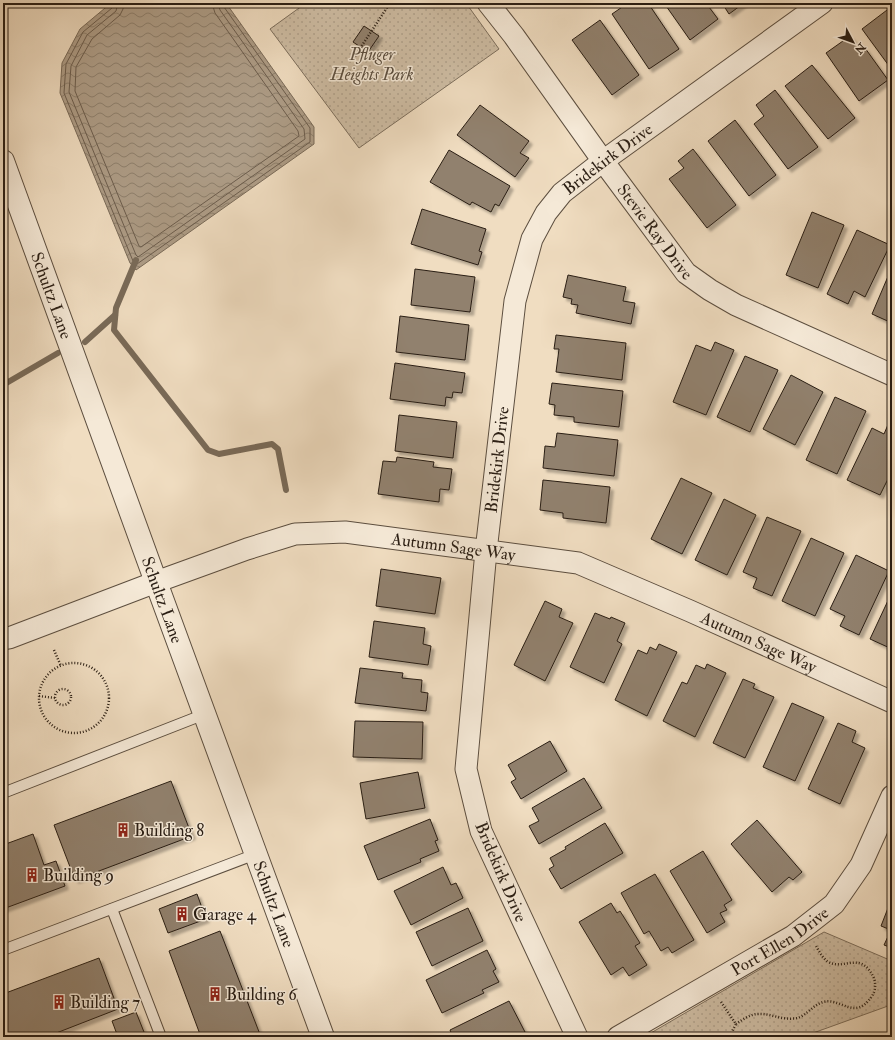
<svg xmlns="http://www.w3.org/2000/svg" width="895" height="1040" font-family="'IM FELL Double Pica',serif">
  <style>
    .grass { fill: url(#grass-dots); stroke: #7c6e5c }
    .water { fill: url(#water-waves); stroke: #796a58 }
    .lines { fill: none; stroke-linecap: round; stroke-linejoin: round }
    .shore { stroke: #6c5d4d; stroke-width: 1 }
    .stream { stroke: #796a58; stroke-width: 6 }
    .building { fill: #91816e; stroke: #2a1e14; filter: url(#shadow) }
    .service-casing { stroke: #5c4e3f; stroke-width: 12 }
    .minor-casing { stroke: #5c4e3f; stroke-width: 23 }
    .tertiary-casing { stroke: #5c4e3f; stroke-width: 24 }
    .path { stroke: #2a1e14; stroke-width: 2.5; stroke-dasharray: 1 2; stroke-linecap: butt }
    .service { stroke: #f5e9d7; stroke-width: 10 }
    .minor { stroke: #f5e9d7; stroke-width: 21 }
    .tertiary { stroke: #f5e9d7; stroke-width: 22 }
    .labels { text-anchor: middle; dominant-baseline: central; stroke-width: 3; stroke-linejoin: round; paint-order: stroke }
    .park-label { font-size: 17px; font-style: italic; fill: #5b4e3f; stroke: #f5e9d7 }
    .street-label { font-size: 17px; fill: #2a1e14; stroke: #f5e9d7 }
    .poi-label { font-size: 17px; fill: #2a1e14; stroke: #f5e9d7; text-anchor: start }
  </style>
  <defs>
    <pattern id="grass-dots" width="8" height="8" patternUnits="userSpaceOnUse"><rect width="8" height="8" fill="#cebda4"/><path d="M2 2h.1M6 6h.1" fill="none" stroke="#b1a28c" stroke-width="1.8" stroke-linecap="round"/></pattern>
    <pattern id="water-waves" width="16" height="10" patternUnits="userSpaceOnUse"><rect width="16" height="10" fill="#ad9c86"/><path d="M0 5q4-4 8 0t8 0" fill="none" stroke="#8d7f6c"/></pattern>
    <filter id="shadow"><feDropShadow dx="3.5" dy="3.5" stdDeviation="1" flood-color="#0004"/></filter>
  </defs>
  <rect width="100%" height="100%" fill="#f0ddc1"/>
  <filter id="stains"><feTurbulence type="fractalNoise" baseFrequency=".005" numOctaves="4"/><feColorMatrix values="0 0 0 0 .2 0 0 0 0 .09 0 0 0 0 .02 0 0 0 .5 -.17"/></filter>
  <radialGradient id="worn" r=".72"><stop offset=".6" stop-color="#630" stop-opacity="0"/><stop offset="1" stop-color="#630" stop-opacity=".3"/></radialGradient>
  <!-- grass -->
  <g class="grass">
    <path d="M306 3H466L499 49 359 148 270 29Z"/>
    <path d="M824 932 892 961V997L888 1006 802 1037H644Z"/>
  </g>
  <!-- water -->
  <path class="water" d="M111 3H226L314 127V144L136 270 130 263 60 93 62 63 80 29Z"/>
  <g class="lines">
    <!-- shore -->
    <g class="shore">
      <path d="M113 3 112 8 83 32 66 64 64 93 133 261 137 264 310 142V128L224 7V3"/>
      <path d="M118 3 116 11 87 35 71 66 69 92 136 255 138 257 305 139 304 129 220 10 218 3"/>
      <path d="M124 3 123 9 120 15 92 39 76 67 75 91 139 246 141 247 299 136 298 131 215 13 212 3"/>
    </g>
    <!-- stream -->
    <g class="stream">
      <path d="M136 260 116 308 114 330 208 450 219 454 272 444 278 449 286 490"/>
      <path d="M85 342 115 315"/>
      <path d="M3 385 58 353"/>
    </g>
  </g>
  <!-- building -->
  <g class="building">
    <path d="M628 3H648L679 49 649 69 612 14Z"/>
    <path d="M664 3H706L718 19 690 40Z"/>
    <path d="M722 3H744L729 14Z"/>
    <path d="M891 7 892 9V70L862 29Z"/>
    <path d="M600 20 639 75 612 95 572 40Z"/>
    <path d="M364 26 379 36 368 52 353 42Z"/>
    <path d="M850 36 861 51 865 48 888 80 859 101 826 53Z"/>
    <path d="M812 65 855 118 828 139 785 86Z"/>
    <path d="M775 90 818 147 788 169 754 124 764 116 756 105Z"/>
    <path d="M480 105 529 141 520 153 529 158 515 177 457 135Z"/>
    <path d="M735 120 776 175 749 196 708 141Z"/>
    <path d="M693 149 736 205 707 228 669 179 684 168 678 161Z"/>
    <path d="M449 150 510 186 499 206 495 204 491 212 472 202 470 205 430 182Z"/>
    <path d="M422 209 486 229 479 251 482 252 478 265 411 244Z"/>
    <path d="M812 212 844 225 818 288 786 275Z"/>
    <path d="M857 230 890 245 865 297 854 291 848 304 827 294Z"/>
    <path d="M892 267V323L872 314Z"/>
    <path d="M415 269 475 277 470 312 411 305Z"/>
    <path d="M568 275 626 287 623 301 635 303 631 324 576 313 578 305 571 304 572 299 563 297Z"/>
    <path d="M400 316 469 325 465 360 396 352Z"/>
    <path d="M556 335 626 343 622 380 556 372 559 349H554Z"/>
    <path d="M715 342 734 350 706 415 673 402 696 345 711 351Z"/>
    <path d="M745 356 778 370 750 432 717 417Z"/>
    <path d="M395 363 465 373 462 393 453 392 452 398 446 397 445 406 390 399Z"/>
    <path d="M791 375 823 392 795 445 763 429Z"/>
    <path d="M552 383 623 391 619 427 574 422V417L554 415 555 405 549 404Z"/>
    <path d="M835 397 866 411 837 474 806 460Z"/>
    <path d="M399 415 457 422 453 458 395 451Z"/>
    <path d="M890 420 892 421V471L880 495 847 480 872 428 884 434Z"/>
    <path d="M557 433 618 440 614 476 543 468 545 446 555 447Z"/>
    <path d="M397 457 434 462 433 467 452 469 449 490 440 489 439 502 378 494 383 461 396 462Z"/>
    <path d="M681 478 712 493 682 554 651 539Z"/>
    <path d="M543 480 610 487 606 523 563 518V513L540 510Z"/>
    <path d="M724 499 756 515 727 575 695 560Z"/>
    <path d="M767 517 801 531 772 596 753 588 757 578 743 572Z"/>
    <path d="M811 538 844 553 815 616 782 601Z"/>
    <path d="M856 555 889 571 859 635 840 626 845 616 830 609Z"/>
    <path d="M381 569 441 578 435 614 376 606Z"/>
    <path d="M892 592V649L870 639Z"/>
    <path d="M545 601 562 609 559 617 573 623 545 681 514 665Z"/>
    <path d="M595 613 610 619 611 617 625 623 617 641 622 644 604 683 570 667Z"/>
    <path d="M374 621 425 628 423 644 431 646 428 665 369 657Z"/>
    <path d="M659 644 677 652 647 716 615 700 638 650 647 654 650 647 656 650Z"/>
    <path d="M707 664 726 673 695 737 663 721 682 682 687 684 696 665 705 669Z"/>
    <path d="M360 668 403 673 402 678 422 680 421 692 428 693 426 711 355 703Z"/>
    <path d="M743 679 755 684 753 688 774 697 745 758 713 743Z"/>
    <path d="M792 703 824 717 795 781 763 767Z"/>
    <path d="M355 721 423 722 422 759 353 757Z"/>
    <path d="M838 723 856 731 852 742 865 748 840 804 808 789Z"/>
    <path d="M550 741 567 771 521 799 511 782 516 779 508 765Z"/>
    <path d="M418 772 425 808 366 819 360 783Z"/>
    <path d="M584 778 602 808 539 844 529 826 539 821 532 808Z"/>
    <path d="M171 781 192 836 75 880 54 825Z"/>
    <path d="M430 819 438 840 435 841 439 851 420 859 421 862 378 880 364 846Z"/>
    <path d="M757 820 802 872 793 880 789 877 772 892 731 844Z"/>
    <path d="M605 823 623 853 561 889 549 869 554 866 550 858 566 849 565 847Z"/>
    <path d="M33 834 44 865 56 861 65 886 3 909V845Z"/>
    <path d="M703 851 732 900 724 905 727 910 720 913 725 922 707 933 670 871Z"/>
    <path d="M443 867 451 885 456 883 463 898 411 925 394 891Z"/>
    <path d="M655 874 694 940 672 953 668 947 661 951 649 931 644 934 621 893Z"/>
    <path d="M197 894 206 919 168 933 159 909Z"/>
    <path d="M611 903 617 913 620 911 640 943 635 946 647 965 629 976 623 967 611 975 579 922Z"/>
    <path d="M468 908 483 941 432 966 416 932Z"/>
    <path d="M888 908 892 910V948L884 945 891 930 881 926Z"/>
    <path d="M220 931 261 1037H201L169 951Z"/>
    <path d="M487 950 496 969 493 971 499 982 482 990 484 993 442 1013 426 980Z"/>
    <path d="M99 958 118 1009 46 1037H3V994Z"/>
    <path d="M509 1001 525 1032 515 1037H453L450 1030Z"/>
    <path d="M136 1012 146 1037H118L112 1021Z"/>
  </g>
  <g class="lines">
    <defs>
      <g id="service">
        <path d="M3 793 205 714"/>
        <path d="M112 909 161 1037"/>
        <path d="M3 950 256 854"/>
      </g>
      <g id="minor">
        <path id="s1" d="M488 3 514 36 603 161 686 273 710 290 736 305 892 375"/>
        <path id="s2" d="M3 639 9 638 156 582 247 549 295 534 345 532 578 563 690 611 892 702"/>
        <path id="s3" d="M577 1037 481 831 466 769 486 551 515 301 532 239 546 213 562 193 603 161 822 3"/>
        <path id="s4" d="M618 1037 793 936 834 904 861 865 892 796"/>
      </g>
      <g id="tertiary">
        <path id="s5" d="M3 161 156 582 323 1037"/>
      </g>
    </defs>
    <!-- service casing -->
    <use href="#service" class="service-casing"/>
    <!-- minor casing -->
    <use href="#minor" class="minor-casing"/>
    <!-- tertiary casing -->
    <use href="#tertiary" class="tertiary-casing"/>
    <!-- path -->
    <g class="path">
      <path d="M355 56 390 3"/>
      <path d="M54 650 61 666"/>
      <circle cx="74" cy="698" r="35"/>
      <circle cx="63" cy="697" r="8"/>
      <path d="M39 696 55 698"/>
      <path d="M721 1002 736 1024 729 1037"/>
      <path d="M736 1024C742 1020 750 1014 758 1014 771 1013 782 1021 797 1018 806 1016 813 1005 823 1002 841 997 855 1022 872 996 876 990 876 982 873 976 859 950 843 972 827 961 822 957 819 951 816 946"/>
    </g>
    <!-- service -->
    <use href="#service" class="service"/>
    <!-- minor -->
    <use href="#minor" class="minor"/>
    <!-- tertiary -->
    <use href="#tertiary" class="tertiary"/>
  </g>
  <!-- icons -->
  <defs>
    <symbol id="building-bare" viewBox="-9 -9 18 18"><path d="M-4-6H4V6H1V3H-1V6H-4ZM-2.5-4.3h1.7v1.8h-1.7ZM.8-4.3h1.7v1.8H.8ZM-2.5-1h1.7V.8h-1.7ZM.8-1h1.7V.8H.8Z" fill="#8f2418" stroke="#f5e9d7" stroke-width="2.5" paint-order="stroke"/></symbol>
  </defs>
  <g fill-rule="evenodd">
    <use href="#building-bare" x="113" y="820" width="20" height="20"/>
    <use href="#building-bare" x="22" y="865" width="20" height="20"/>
    <use href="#building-bare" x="172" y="904" width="20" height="20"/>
    <use href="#building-bare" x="205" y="984" width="20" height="20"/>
    <use href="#building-bare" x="49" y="992" width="20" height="20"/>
  </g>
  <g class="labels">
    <!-- park labels -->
    <g class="park-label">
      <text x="372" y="54">Pfluger<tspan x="372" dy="20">Heights Park</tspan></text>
    </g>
    <!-- street labels -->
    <g class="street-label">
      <text stroke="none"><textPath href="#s3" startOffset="938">Bridekirk Drive</textPath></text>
      <text stroke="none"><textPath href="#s1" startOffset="283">Stevie Ray Drive</textPath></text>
      <text stroke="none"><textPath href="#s5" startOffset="143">Schultz Lane</textPath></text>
      <text stroke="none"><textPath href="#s3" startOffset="602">Bridekirk Drive</textPath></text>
      <text stroke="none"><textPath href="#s2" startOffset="470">Autumn Sage Way</textPath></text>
      <text stroke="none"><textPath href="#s5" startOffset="467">Schultz Lane</textPath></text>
      <text stroke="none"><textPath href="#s2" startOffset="793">Autumn Sage Way</textPath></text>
      <text transform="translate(501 872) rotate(67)">Bridekirk Drive</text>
      <text stroke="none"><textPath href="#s5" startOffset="791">Schultz Lane</textPath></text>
      <text stroke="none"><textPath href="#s4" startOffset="188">Port Ellen Drive</textPath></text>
    </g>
    <!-- poi labels -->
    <g class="poi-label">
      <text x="134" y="830">Building 8</text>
      <text x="43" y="875">Building 9</text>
      <text x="193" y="914">Garage 4</text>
      <text x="226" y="994">Building 6</text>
      <text x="70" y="1002">Building 7</text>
    </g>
  </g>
  <!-- margin -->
  <rect width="895" height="1040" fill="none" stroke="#f0ddc1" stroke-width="16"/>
  <rect x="4" y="4" width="887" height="1032" fill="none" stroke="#2a1e14" stroke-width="2"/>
  <rect x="8" y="8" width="879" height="1024" fill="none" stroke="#2a1e14"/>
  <!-- north arrow -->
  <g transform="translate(853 42) rotate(131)" stroke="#f5e9d7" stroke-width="3" paint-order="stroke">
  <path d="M0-3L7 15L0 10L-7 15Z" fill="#2a1e14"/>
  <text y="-6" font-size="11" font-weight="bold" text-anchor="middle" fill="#2a1e14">N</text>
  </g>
  <rect width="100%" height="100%" filter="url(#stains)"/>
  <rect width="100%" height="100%" fill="url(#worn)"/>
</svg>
